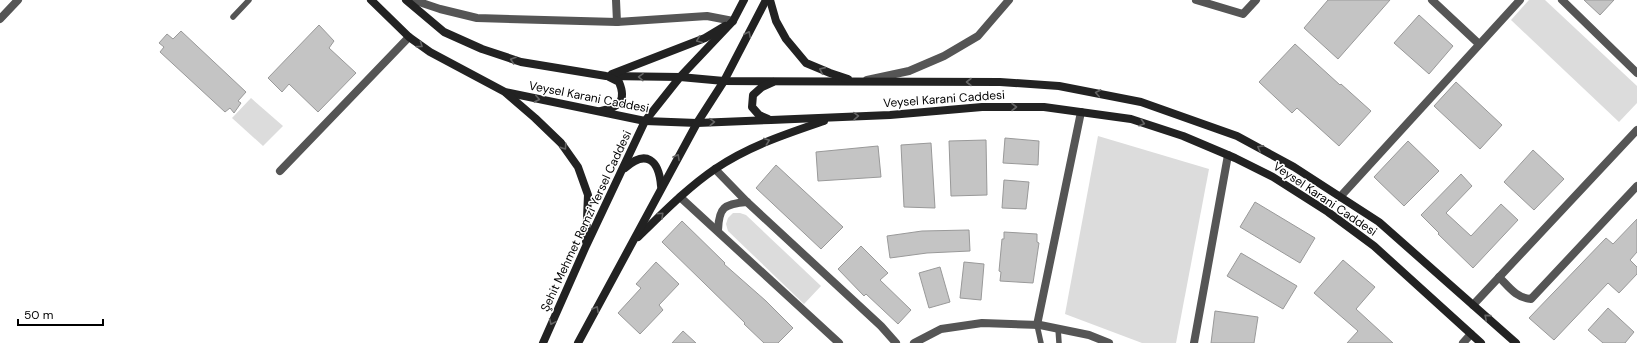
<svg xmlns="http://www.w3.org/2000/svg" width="1637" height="343" font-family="'DM Sans',sans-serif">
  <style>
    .green { fill: #dcdcdc }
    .building { fill: #c4c4c4; stroke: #999 }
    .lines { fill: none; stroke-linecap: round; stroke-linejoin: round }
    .service { stroke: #555; stroke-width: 5.5 }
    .minor { stroke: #555; stroke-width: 8 }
    .secondary { stroke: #222; stroke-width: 8 }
    .oneway { stroke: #646464 }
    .labels { text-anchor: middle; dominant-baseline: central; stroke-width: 3; stroke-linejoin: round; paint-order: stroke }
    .street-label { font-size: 12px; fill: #000; stroke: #fff }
  </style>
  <rect width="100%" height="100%" fill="#fff"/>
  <!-- green -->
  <g class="green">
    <path d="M1529 0H1545L1637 86V103L1619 122 1511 20Z"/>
    <path d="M251 98 283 126 263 146 232 118Z"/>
    <path d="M1098 136 1209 169 1176 343H1142L1065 314Z"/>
    <path d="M733 213H740L746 215 821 286 804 304 728 231 726 224 728 218Z"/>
  </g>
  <!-- building -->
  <g class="building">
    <path d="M1328 0H1390L1338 59 1304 28Z"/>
    <path d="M1584 0H1614L1600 15Z"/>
    <path d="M1419 15 1453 46 1429 74 1394 43Z"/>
    <path d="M319 25 334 41 329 48 356 73 318 112 289 84 282 92 268 78Z"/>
    <path d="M181 31 246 92 238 101 241 103 234 113 230 108 225 112 160 52 164 47 159 43 167 34 173 39Z"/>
    <path d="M1295 44 1340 85 1341 84 1371 111 1339 146 1297 108 1292 113 1259 82Z"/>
    <path d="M1456 82 1502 125 1480 149 1434 106Z"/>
    <path d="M1005 138 1039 141 1038 165 1003 163Z"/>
    <path d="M986 140 987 195 951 196 949 141Z"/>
    <path d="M1408 141 1439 171 1404 206 1374 177Z"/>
    <path d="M931 143 935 208 904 207 901 145Z"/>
    <path d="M878 146 881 177 818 181 816 152Z"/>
    <path d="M1533 150 1564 179 1534 210 1504 182Z"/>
    <path d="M776 165 843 227 821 249 756 188Z"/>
    <path d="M1461 174 1472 186 1446 213 1471 236 1501 204 1518 220 1473 268 1438 234 1439 233 1421 215Z"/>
    <path d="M1004 180 1029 182 1026 209 1002 208Z"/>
    <path d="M1255 202 1315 238 1300 263 1240 227Z"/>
    <path d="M1637 219V252L1630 260 1637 267V274L1619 293 1608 283 1554 340 1529 318 1606 238 1613 244Z"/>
    <path d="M682 221 725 263 724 264 766 301 793 328 778 343H764L744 324 745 323 662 242Z"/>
    <path d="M969 230 970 251 927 253 890 258 887 236 922 231Z"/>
    <path d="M1004 232 1037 234V242L1039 243 1033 283 1000 281 1001 272 999 271 1002 239H1004Z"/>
    <path d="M861 246 888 273 880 280 911 310 898 324 866 294 864 296 838 269Z"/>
    <path d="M1241 253 1297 286 1283 309 1227 276Z"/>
    <path d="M1343 260 1375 287 1356 309 1393 343H1347L1358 331 1314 293Z"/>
    <path d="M656 262 679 284 659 305 663 310 640 334 618 313 641 288 636 284Z"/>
    <path d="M964 262 984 264 981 300 960 298Z"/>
    <path d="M940 267 950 302 929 308 919 273Z"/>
    <path d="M1608 308 1634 332 1625 343H1603L1588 330Z"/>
    <path d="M1215 311 1258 317 1254 343H1211Z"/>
    <path d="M683 331 696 343H672Z"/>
  </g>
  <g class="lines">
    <!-- service -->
    <g class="service">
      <path d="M233 17 249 0"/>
      <path d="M1037 325 1041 343"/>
      <path d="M1058 328 1059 343"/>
    </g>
    <!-- minor -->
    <g class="minor">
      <path d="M413 0 440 9 477 18 617 22 707 16 733 21"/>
      <path d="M616 0 617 22"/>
      <path d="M1196 0 1243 14 1256 0"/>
      <path d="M1432 0 1479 44"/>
      <path d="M1562 0 1637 73"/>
      <path d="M0 19 18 0"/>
      <path d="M867 80 909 71 944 56 978 36 1009 0"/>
      <path d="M715 169 747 202 881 326 896 343"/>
      <path d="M280 171 409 37"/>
      <path d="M680 197 839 343"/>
      <path d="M1340 197 1520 0"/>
      <path d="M718 230C719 207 724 204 747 202"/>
      <path d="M1499 277C1509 287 1516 298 1531 299L1637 186"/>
      <path d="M1473 305 1637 130"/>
      <path d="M1037 325 1081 112"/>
      <path d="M914 343 941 329 982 323 1040 325 1089 335 1109 343"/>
      <path d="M1194 343 1228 155"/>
      <path d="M1463 343 1471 334"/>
    </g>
    <!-- secondary -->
    <g class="secondary">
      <path d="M371 0 409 37 430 52 505 92 645 121 697 123 771 120 890 115 982 107H1044L1131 119 1183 136 1235 158 1273 177 1328 212 1374 246 1481 343"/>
      <path d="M406 0 444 32 482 49 521 62 606 76 680 77 724 81 1000 82 1059 86 1141 102 1237 136 1294 167 1379 222 1516 343"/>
      <path d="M770 0 776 21 786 39 806 63 830 73 848 79"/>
      <path d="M612 74 705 38 725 26"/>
      <path d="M506 93 535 118 561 143 578 167 588 195 586 241"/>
      <path d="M601 111C619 107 627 101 619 82L609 77"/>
      <path d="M768 119 759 115 752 107 753 95 762 87 773 82"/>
      <path d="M625 168C646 149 659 160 661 186"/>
      <path d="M638 237C662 214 687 188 715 169 749 146 786 134 824 121"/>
      <path d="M543 343 586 246 645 121 680 77 733 21 744 0"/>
      <path d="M578 343 697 123 724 81 766 0"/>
    </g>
  </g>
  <!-- one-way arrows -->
  <defs><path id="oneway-chevron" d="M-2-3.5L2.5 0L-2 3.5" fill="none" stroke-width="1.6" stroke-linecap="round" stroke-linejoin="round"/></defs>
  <g class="oneway">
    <use href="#oneway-chevron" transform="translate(748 34) rotate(-63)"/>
    <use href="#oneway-chevron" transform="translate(699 40) rotate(157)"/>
    <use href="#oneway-chevron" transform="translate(420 45) rotate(36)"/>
    <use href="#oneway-chevron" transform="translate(513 60) rotate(-162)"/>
    <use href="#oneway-chevron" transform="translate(822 70) rotate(-156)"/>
    <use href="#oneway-chevron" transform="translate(641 77) rotate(-179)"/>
    <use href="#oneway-chevron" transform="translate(969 82) rotate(180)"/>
    <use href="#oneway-chevron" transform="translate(1098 93) rotate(-169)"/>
    <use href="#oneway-chevron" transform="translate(537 99) rotate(12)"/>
    <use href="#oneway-chevron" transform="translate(1014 107)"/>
    <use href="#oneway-chevron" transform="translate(856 116) rotate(-2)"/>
    <use href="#oneway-chevron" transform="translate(712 122) rotate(-2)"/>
    <use href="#oneway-chevron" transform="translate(1142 123) rotate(18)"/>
    <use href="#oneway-chevron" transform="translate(767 141) rotate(-20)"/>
    <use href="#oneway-chevron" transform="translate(564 147) rotate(55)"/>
    <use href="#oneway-chevron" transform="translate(1260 148) rotate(-151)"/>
    <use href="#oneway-chevron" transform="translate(677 157) rotate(-61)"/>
    <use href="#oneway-chevron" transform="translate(661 215) rotate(-43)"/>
    <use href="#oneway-chevron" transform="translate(596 309) rotate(-61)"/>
    <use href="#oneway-chevron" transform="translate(1487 317) rotate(-139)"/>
    <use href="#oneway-chevron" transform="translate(552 322) rotate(114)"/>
  </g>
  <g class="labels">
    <!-- street labels -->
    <g class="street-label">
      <text transform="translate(589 97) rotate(11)">Veysel Karani Caddesi</text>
      <text transform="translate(944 99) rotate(-4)">Veysel Karani Caddesi</text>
      <text transform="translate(1325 199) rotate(34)">Veysel Karani Caddesi</text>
      <text transform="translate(586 221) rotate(-65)">Şehit Mehmet Remzi Yersel Caddesi</text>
    </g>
  </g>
  <!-- scale -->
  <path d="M18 319v6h85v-6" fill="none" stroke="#000000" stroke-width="2"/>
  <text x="24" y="319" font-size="12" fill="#000000" stroke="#ffffff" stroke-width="3" paint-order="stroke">50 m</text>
</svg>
